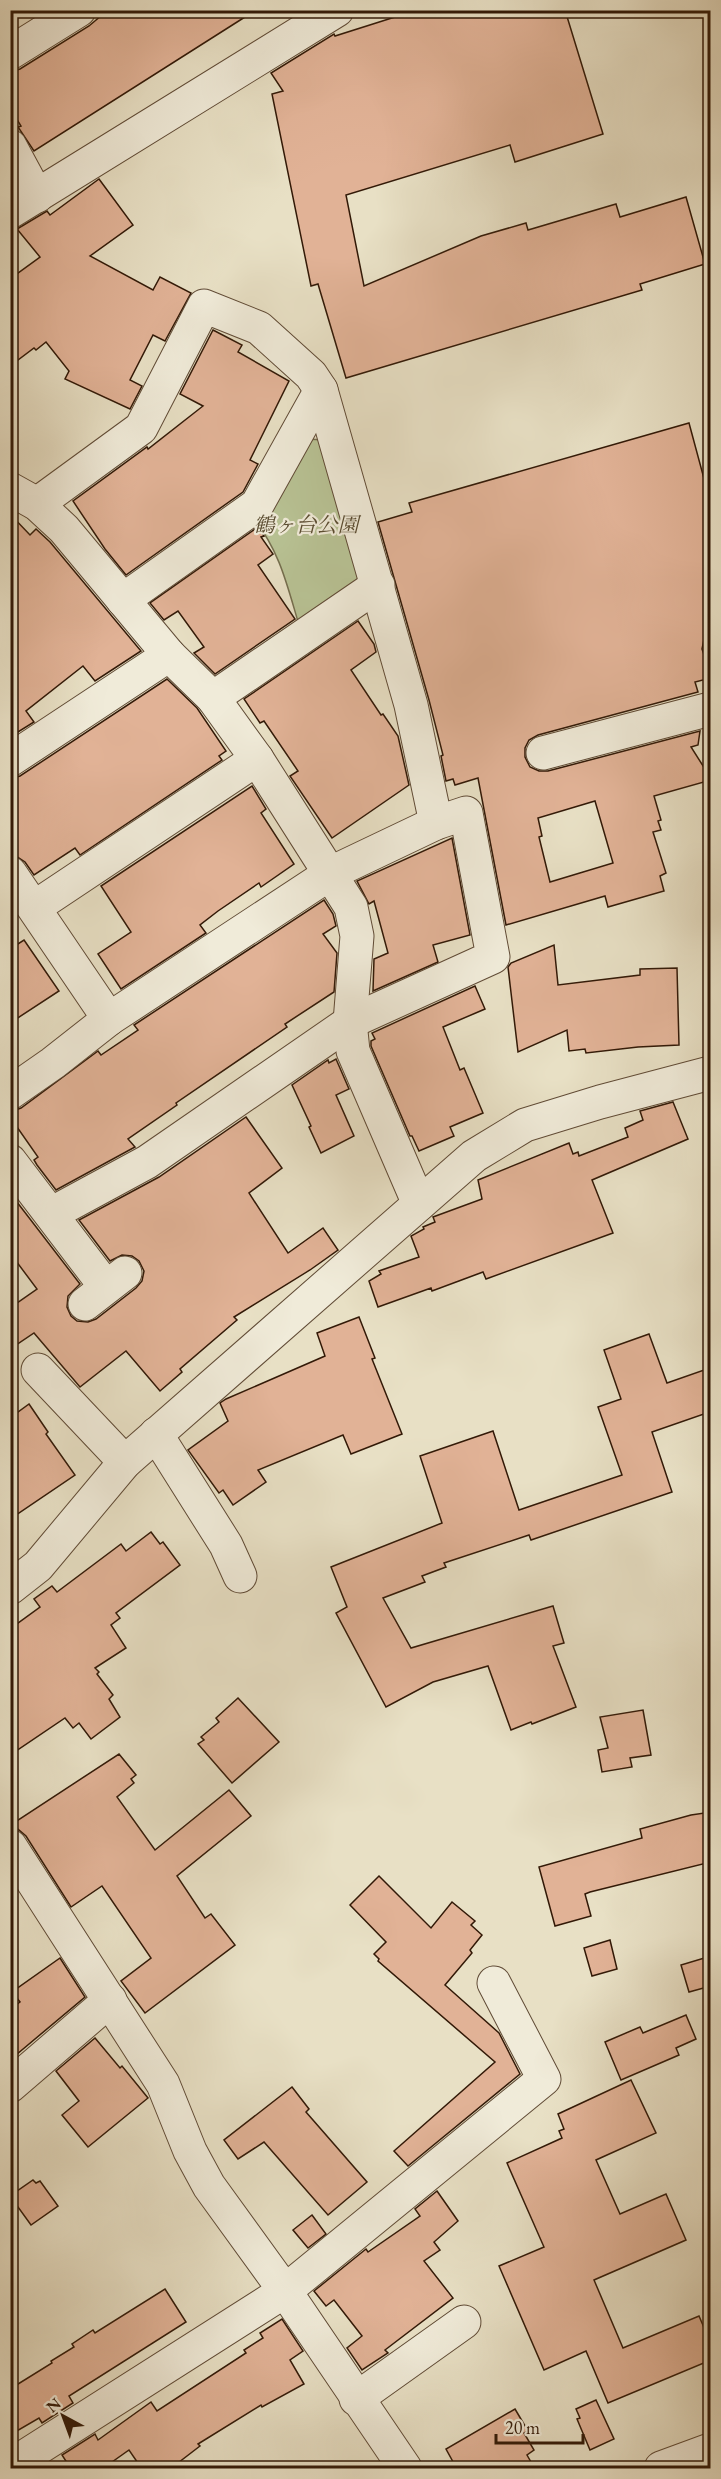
<svg xmlns="http://www.w3.org/2000/svg" width="721" height="2479" font-family="'EB Garamond','Noto Serif JP',serif">
  <style>
    .green { fill: #b8c294; stroke: #756e4e; stroke-width: 1.5 }
    .building { fill: #e1b296; stroke: #321907; stroke-width: 1.5; fill-rule: evenodd }
    .lines { fill: none; stroke-linecap: round; stroke-linejoin: round }
    .minor-casing { stroke: #604b36; stroke-width: 35 }
    .minor { stroke: #f0ebd9; stroke-width: 33 }
    .labels { text-anchor: middle; dominant-baseline: central; stroke-width: 4.5; stroke-linejoin: round; paint-order: stroke }
    .park-label { font-size: 21px; font-style: italic; fill: #5a4c31; stroke: #f0ebd9 }
  </style>
  <rect width="100%" height="100%" fill="#e8e0c5"/>
  <filter id="stains"><feTurbulence type="fractalNoise" baseFrequency=".00333" numOctaves="4"/><feColorMatrix values="0 0 0 0 .2 0 0 0 0 .09 0 0 0 0 .02 0 0 0 .5 -.17"/></filter>
  <radialGradient id="worn" r=".72"><stop offset=".6" stop-color="#630" stop-opacity="0"/><stop offset="1" stop-color="#630" stop-opacity=".3"/></radialGradient>
  <!-- green -->
  <path class="green" d="M307 439 324 440 361 572 356 588 299 625C287 585 280 552 254 519Z"/>
  <!-- building -->
  <g class="building">
    <path d="M108 10H256L34 151 18 127 21 126 10 108V72L20 69 89 26Z"/>
    <path d="M417 10H565L603 134 515 162 510 145 346 195 364 286 481 236 526 223 528 230 616 204 620 217 686 197 705 264 640 284 642 290 346 378 318 284 311 286 272 94 283 91 271 73 334 34 335 36Z"/>
    <path d="M99 179 133 225 90 256 153 290 160 277 191 293 165 341 153 335 130 380 142 386 130 409 65 379 69 371 46 342 36 350 34 348 10 366V279L40 257 17 229 47 211 50 215Z"/>
    <path d="M213 330 242 345 238 352 289 381 250 460 258 464 243 492 126 575 105 549 73 501 147 447 148 449 203 406 180 394Z"/>
    <path d="M689 423 706 486 708 621 702 649 708 666 707 679 695 682 698 692 538 735 529 740 525 748V757L530 767 539 771H548L700 731 698 745 691 747 705 769 704 782 654 796 661 820 658 821 661 830 653 832 666 873 660 876 664 891 608 907 605 896 506 925 478 778 455 785 453 779 446 781 441 756 443 755 429 700 378 522 412 512 409 503ZM595 801 613 863 550 882 539 837 542 836 538 818Z"/>
    <path d="M10 514 30 535 36 529 50 542 141 651 95 681 83 666 26 711 34 722 10 737Z"/>
    <path d="M258 527 264 536 261 537 273 554 258 565 295 619 215 674 194 653 204 647 178 611 164 620 150 603Z"/>
    <path d="M358 621 374 644 376 652 351 670 381 715 383 714 398 736 409 785 332 838 290 776 298 771 264 721 260 723 244 699Z"/>
    <path d="M167 679 197 708 226 751 219 756 222 760 80 855 75 848 34 875 25 862 10 852V779L20 776Z"/>
    <path d="M252 786 266 809 261 813 294 864 261 887 259 883 218 911 200 925 206 933 121 989 98 954 131 932 101 886Z"/>
    <path d="M452 838 470 935 433 945 438 962 373 991 374 959 388 953 374 901 369 904 357 881Z"/>
    <path d="M324 900 333 914 336 926 323 934 337 953 334 992 285 1024 287 1027 176 1103 177 1105 128 1139 135 1147 56 1190 37 1165 34 1160 38 1157 10 1117V1112L21 1108 98 1051 101 1055 138 1030 134 1025Z"/>
    <path d="M24 940 59 991 10 1023V949Z"/>
    <path d="M554 945 558 985 640 975V969L677 968 679 1045 638 1047 586 1053 585 1049 569 1051 567 1030 518 1052 508 967 511 963Z"/>
    <path d="M475 986 485 1009 443 1027 460 1070 464 1068 483 1113 450 1127 454 1136 419 1151 412 1136H410L371 1046V1041L375 1039 372 1033Z"/>
    <path d="M336 1059 349 1089 336 1095 354 1136 321 1153 309 1127 311 1126 292 1085 328 1060 329 1063Z"/>
    <path d="M673 1102 688 1139 592 1180 613 1233 486 1279 483 1272 432 1291 431 1288 378 1307 369 1281 381 1274 379 1271 419 1257 411 1236 424 1229 423 1227 435 1222 433 1217 482 1199 478 1180 569 1143 573 1154 578 1152 579 1156 628 1137 625 1128 643 1120 640 1111Z"/>
    <path d="M246 1117 282 1168 249 1193 288 1253 323 1228 338 1250 310 1270 234 1317 237 1320 180 1369 182 1372 160 1391 126 1351 80 1387 34 1333 10 1349V1308L37 1289 10 1253V1193L80 1284 68 1296 67 1307 71 1316 77 1321 88 1322 96 1319 136 1288 142 1281 144 1271 139 1261 132 1256 122 1255 110 1261 79 1220 159 1177Z"/>
    <path d="M359 1317 375 1358 372 1359 402 1434 351 1454 343 1435 258 1470 266 1482 233 1505 223 1490 219 1493 188 1450 228 1421 220 1403 226 1399 325 1356 317 1333Z"/>
    <path d="M649 1334 667 1383 704 1370V1414L652 1432 672 1492 531 1540 529 1535 444 1563 446 1567 422 1576 425 1582 383 1598 411 1648 553 1606 564 1643 553 1646 576 1707 532 1724 531 1722 511 1730 488 1666 433 1682 386 1707 336 1613 347 1607 331 1567 442 1523 420 1456 493 1431 519 1510 622 1475 598 1407 621 1399 604 1350Z"/>
    <path d="M29 1404 48 1432 46 1434 75 1475 10 1519V1418Z"/>
    <path d="M151 1532 160 1544 163 1542 180 1565 116 1613 120 1618 111 1625 126 1648 95 1668 99 1672 97 1674 113 1695 109 1699 120 1717 91 1739 79 1723 73 1728 65 1718 10 1755V1629L40 1607 34 1599 52 1586 57 1592 121 1544 126 1551Z"/>
    <path d="M238 1698 279 1742 232 1783 198 1744 204 1740 201 1737 219 1722 216 1718Z"/>
    <path d="M643 1710 651 1755 630 1758 632 1767 602 1772 598 1750 608 1748 600 1717Z"/>
    <path d="M119 1754 136 1775 131 1779 134 1783 117 1797 155 1850 229 1790 251 1816 177 1876 205 1918 211 1914 235 1945 145 2013 121 1981 151 1958 102 1886 71 1907 26 1836 12 1824Z"/>
    <path d="M711 1812V1862L590 1892 585 1894 591 1916 555 1926 539 1867 642 1838 640 1829 691 1815Z"/>
    <path d="M379 1876 431 1928 452 1902 475 1921 471 1925 482 1935 470 1950 472 1953 445 1985 499 2033 520 2074 408 2166 394 2151 495 2062 378 1961 379 1959 374 1954 386 1942 350 1905Z"/>
    <path d="M610 1940 617 1969 592 1976 584 1948Z"/>
    <path d="M711 1956V1986L689 1992 681 1965Z"/>
    <path d="M60 1958 85 1997 10 2060V2010L20 2002 12 1992Z"/>
    <path d="M686 2015 696 2039 676 2048 679 2055 621 2080 605 2042 640 2027 643 2033Z"/>
    <path d="M95 2038 120 2068 122 2066 148 2098 88 2147 62 2115 79 2101 56 2071Z"/>
    <path d="M631 2080 656 2133 596 2160 620 2214 666 2194 686 2240 594 2280 623 2348 699 2316 711 2344V2360L608 2403 586 2351 544 2370 499 2266 544 2247 507 2163 562 2138 559 2131 564 2129 558 2114Z"/>
    <path d="M292 2087 309 2109 306 2112 367 2182 328 2215 264 2142 238 2159 224 2140Z"/>
    <path d="M33 2180 36 2183 40 2181 58 2206 31 2225 10 2196Z"/>
    <path d="M437 2191 458 2221 434 2242 440 2250 424 2261 453 2298 385 2350 388 2353 362 2370 347 2348 362 2336 334 2300 326 2306 314 2291 366 2249 368 2252 420 2216 415 2209Z"/>
    <path d="M312 2215 326 2234 308 2248 293 2230Z"/>
    <path d="M165 2289 186 2322 69 2396 73 2403 42 2423 39 2418 10 2435V2389L52 2363 51 2361 74 2347 72 2344 93 2330 95 2333Z"/>
    <path d="M282 2319 303 2351 290 2360 304 2384 262 2407 261 2405 198 2444 200 2446 170 2469H142L129 2450 102 2469H71L62 2455 95 2434 98 2440 151 2402 157 2411 246 2353 244 2350 263 2338 260 2333Z"/>
    <path d="M596 2400 614 2439 590 2450 577 2419 580 2418 576 2409Z"/>
    <path d="M515 2409 528 2431 524 2433 534 2450 527 2455 535 2469H457L446 2449Z"/>
  </g>
  <g class="lines">
    <defs>
      <g id="minor">
        <path d="M10 53 79 10"/>
        <path d="M10 146 37 196"/>
        <path d="M10 212 337 10"/>
        <path d="M10 489 37 504 64 529 169 655 213 698 257 759 351 907 357 936 350 1022 353 1051 419 1204"/>
        <path d="M37 504 141 428 204 306 259 328 311 375 321 390 411 705 436 823"/>
        <path d="M123 600 257 505 321 390"/>
        <path d="M213 698 378 585"/>
        <path d="M543 753 710 709"/>
        <path d="M10 760 169 655"/>
        <path d="M10 873 109 1019"/>
        <path d="M35 907 257 759"/>
        <path d="M10 1093 53 1063 109 1019 331 873 436 823 466 813 493 957 350 1022 147 1162 51 1214"/>
        <path d="M10 1161 106 1287"/>
        <path d="M85 1304 125 1273"/>
        <path d="M38 1370 125 1462"/>
        <path d="M156 1434 226 1545 240 1576"/>
        <path d="M10 1588 38 1566 125 1462 474 1156 525 1125 600 1102 710 1073"/>
        <path d="M10 1846 163 2084 190 2151 209 2186 285 2291 405 2468"/>
        <path d="M10 2086 110 2000"/>
        <path d="M356 2399 464 2322"/>
        <path d="M10 2466 285 2291 544 2079 494 1983"/>
        <path d="M661 2468 710 2450"/>
      </g>
    </defs>
    <!-- minor casing -->
    <use href="#minor" class="minor-casing"/>
    <!-- minor -->
    <use href="#minor" class="minor"/>
  </g>
  <g class="labels">
    <!-- park labels -->
    <g class="park-label">
      <text x="306" y="524">鶴ヶ台公園</text>
    </g>
  </g>
  <!-- margin -->
  <rect width="721" height="2479" fill="none" stroke="#e8e0c5" stroke-width="36"/>
  <rect x="12" y="12" width="697" height="2455" fill="none" stroke="#321907" stroke-width="3"/>
  <rect x="18" y="18" width="685" height="2443" fill="none" stroke="#321907" stroke-width="1.5"/>
  <!-- north arrow -->
  <g transform="translate(63 2416) rotate(319)" stroke="#f0ebd9" stroke-width="4.5" paint-order="stroke">
  <path d="M0-4.5L10 22L0 15L-10 22Z" fill="#321907"/>
  <text y="-9" font-size="16" font-weight="bold" text-anchor="middle" fill="#321907">N</text>
  </g>
  <!-- scale -->
  <path d="M496 2434v9h87v-9" fill="none" stroke="#321907" stroke-width="3"/>
  <text x="505" y="2434" font-size="18" fill="#321907" stroke="#f0ebd9" stroke-width="4.5" paint-order="stroke">20 m</text>
  <rect width="100%" height="100%" filter="url(#stains)"/>
  <rect width="100%" height="100%" fill="url(#worn)"/>
</svg>
